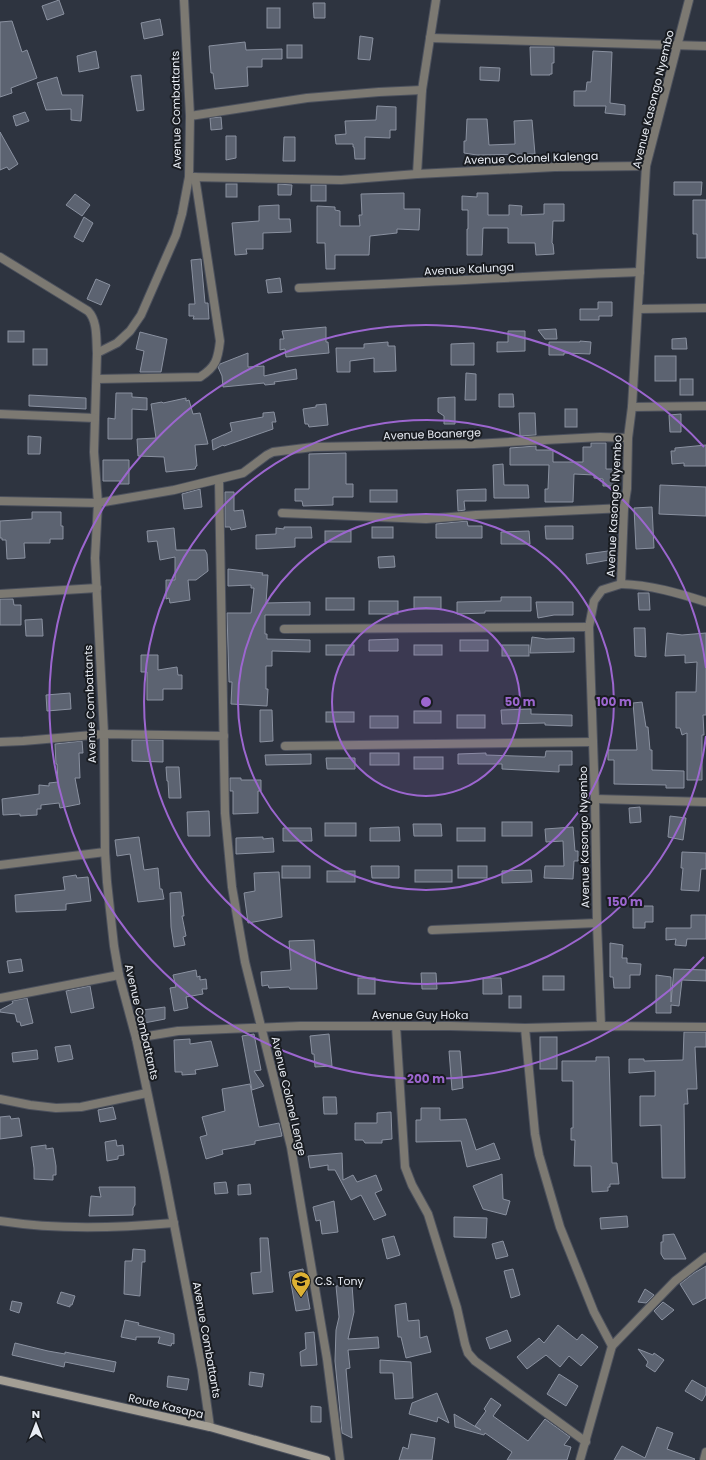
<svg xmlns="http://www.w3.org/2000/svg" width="706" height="1460" font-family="Poppins,sans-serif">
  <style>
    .building { fill: #5c6371; stroke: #8a91a0 }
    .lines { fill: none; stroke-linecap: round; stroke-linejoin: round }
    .minor-casing { stroke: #4c515d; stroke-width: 10 }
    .secondary-casing { stroke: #4c515d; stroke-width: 10 }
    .minor { stroke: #7c7972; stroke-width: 8 }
    .secondary { stroke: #a49f95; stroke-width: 8 }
    .ring { fill: none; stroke: #9c66cf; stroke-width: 2 }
    .labels { text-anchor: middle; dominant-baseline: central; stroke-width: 4; stroke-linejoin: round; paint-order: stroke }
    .street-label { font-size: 11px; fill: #e8ecf4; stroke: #191c21 }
    .poi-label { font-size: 11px; fill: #e8ecf4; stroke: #191c21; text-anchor: start }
    .centre { fill: #9c66cf; stroke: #191c21; stroke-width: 2 }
    .ring-label { font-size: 12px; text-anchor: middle; font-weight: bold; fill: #9c66cf; stroke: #191c21; stroke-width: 4; stroke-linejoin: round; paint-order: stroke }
  </style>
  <rect width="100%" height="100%" fill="#2e3440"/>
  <!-- building -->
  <g class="building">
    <path d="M59 0 64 14 47 20 42 6Z"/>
    <path d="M313 3H325V18H314Z"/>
    <rect x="267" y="8" width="13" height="20"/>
    <path d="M160 19 163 35 144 39 141 23Z"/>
    <path d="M12 21 22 52 27 50 37 78 11 88 12 93 0 97V22Z"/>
    <path d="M360 36 373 38 370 60 358 59Z"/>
    <path d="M245 42 246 50 282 49V59H262V67H247L248 86 215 89 213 73H211L209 46Z"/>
    <rect x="287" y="45" width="15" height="13"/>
    <path d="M530 47H554V63H552V74H550V75H531Z"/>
    <path d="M96 51 99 68 79 72 77 56Z"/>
    <path d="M593 51 612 52 610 103 625 105V115L605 113 606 106H574V91H586L587 82H591Z"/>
    <path d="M480 67 500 68 499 81 480 80Z"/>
    <path d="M141 75 144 110 137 111 131 76Z"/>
    <path d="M57 77 62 95H83L81 121 71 120V109L46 110 37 83Z"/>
    <path d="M377 106 396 107V130H390V138L365 137V159H355L354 147H353V144H336L335 135 346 134 345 121 376 120Z"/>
    <path d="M25 112 29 121 16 126 13 116Z"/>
    <path d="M221 117 222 129 211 130 210 118Z"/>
    <path d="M467 119H487L489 145 515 144 514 121 532 120 535 154 477 155 464 153V141H466Z"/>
    <path d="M0 132 18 164 9 170 7 167 0 170Z"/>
    <path d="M226 136H236V158L226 160Z"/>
    <path d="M284 137H295V161H283Z"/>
    <path d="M674 182H702L701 195H674Z"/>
    <rect x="226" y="184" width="11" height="13"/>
    <path d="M278 184 292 185 291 195H278Z"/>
    <rect x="311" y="185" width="15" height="16"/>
    <path d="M404 193V209H420L419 230 397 229V233L370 236 369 255H335V269H326L325 243H317V206L335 207V210L340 211V226H360L359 215H362L361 194Z"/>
    <path d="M477 193H488V215H509V205L522 206 521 215 544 214V204H564V221H553L552 243 553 244 554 254 536 255 535 243H508V228H483L482 255H467V229H468V210H462V196L477 197Z"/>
    <path d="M75 194 90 205 82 216 66 205Z"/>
    <path d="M693 200H706V258H697V234H693Z"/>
    <path d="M279 205V219H290L291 232 263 233V249H246L247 254 235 255 232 223 259 221V206Z"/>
    <path d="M84 217 93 223 83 242 74 237Z"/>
    <path d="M201 259 205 303H208L209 319H193L194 316H189V304H195L191 260Z"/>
    <path d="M280 278 282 292 268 293 266 280Z"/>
    <path d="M96 279 110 285 101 305 87 299Z"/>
    <path d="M598 302H612V316H599V320H580V309H598Z"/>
    <path d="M326 327V342H328L329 353 286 357 285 349 280 350V339H284L282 331Z"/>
    <path d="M556 329 557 339H545L538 330Z"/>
    <rect x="8" y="331" width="16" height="11"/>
    <path d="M508 331H525V351L497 352V342H508Z"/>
    <path d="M140 332 167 339 161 372H140L144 351 136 349Z"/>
    <path d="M686 338 687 349H672V339Z"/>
    <path d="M580 341 591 342 590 354 564 353V355H549V342H580Z"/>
    <path d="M388 342V346H395L396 371 374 372V358L350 361V372H337L336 348H364V344Z"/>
    <path d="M474 343V365H451V344Z"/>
    <rect x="33" y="349" width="14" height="16"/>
    <path d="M248 353V367L264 366V376L296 369 297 379 274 382 275 384 265 385 264 383 223 387 222 376 218 367 220 364Z"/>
    <rect x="655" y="356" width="21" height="25"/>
    <path d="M466 373 476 374V400H465Z"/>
    <rect x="680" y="379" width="13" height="16"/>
    <path d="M116 393H132V397L147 398V410L132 409V439H108V418L115 419Z"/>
    <path d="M499 394H513L514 407H499Z"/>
    <path d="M29 395 86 398V409L29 406Z"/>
    <path d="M455 397V424H444V416L438 412V398Z"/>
    <path d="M186 398V401L189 400 193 414 200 413 208 444 195 445 197 466H196L195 469 166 472 164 457 138 456 137 439 156 438 151 404 162 402 163 403Z"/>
    <path d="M326 404 328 425 309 427 308 424H305L303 409 316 407V405Z"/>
    <rect x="565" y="409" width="12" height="18"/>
    <path d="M274 412 276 422H272L273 429 224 446 223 445 213 450 212 440 232 431 230 423 263 417V413Z"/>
    <path d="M519 413H535L536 435 520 436Z"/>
    <path d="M681 414V432H670L669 415Z"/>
    <path d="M28 436 41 437 40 454H28Z"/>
    <path d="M591 443H606V469H616V486H603V479L594 478V475L574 474 573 502H545V489H548L549 465H510V448L536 446V450H553V462H583V447H591Z"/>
    <path d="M706 445V466H684V463L672 464 671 451H675V448Z"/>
    <path d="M346 453V484H353V497H333V505L303 506 302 501H295V489H309V454Z"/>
    <path d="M103 460H129V484H120V481H103Z"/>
    <path d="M503 464 504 485H528L529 498H494L493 465Z"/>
    <path d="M660 485 706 487V516L659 514Z"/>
    <path d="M200 489 202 507 184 509 182 494Z"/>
    <path d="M486 489V501H464L465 510 458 511 457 490Z"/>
    <rect x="370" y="490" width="27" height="12"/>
    <path d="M225 492H234V511L243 510 246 527 231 530 230 527H225Z"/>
    <path d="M652 507 654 548 636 549 634 508Z"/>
    <path d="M32 512H61V526H63V539H50V543H24L25 558 7 559 6 540H2V538H0V521L32 519Z"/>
    <path d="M467 521 468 526H482V538H436V524Z"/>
    <path d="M545 526H573V539H546Z"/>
    <path d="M284 527H311L312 538H295V547L256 549V535L276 534V528L284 529Z"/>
    <rect x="372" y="527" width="21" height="11"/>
    <path d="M174 528 176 550H205L207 554 208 571 196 580H188L190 600 170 603 169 598 166 599V580H175V557L160 560 157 541 148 542 147 531Z"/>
    <rect x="325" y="531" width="26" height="11"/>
    <path d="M529 531 530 544H501V532Z"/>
    <path d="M608 551 609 560 587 564 586 554Z"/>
    <path d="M394 556 395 567 379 568 378 557Z"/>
    <path d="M228 569 263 573 262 575H268L266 603 310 602V615H265V634H267V639L310 640V652L272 651V666H266V689H268L267 706 231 704 232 682H229L227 613H251L254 588H251V585L228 586Z"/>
    <path d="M638 593H649L650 610H639Z"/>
    <rect x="414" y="597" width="27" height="12"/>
    <path d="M501 597H531V611H485V613L457 614V602L501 601Z"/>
    <rect x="326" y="598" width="28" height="12"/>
    <path d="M0 599H13L14 605H21V625H0Z"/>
    <rect x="369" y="601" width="29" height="13"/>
    <path d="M536 602H573V615H554L538 618Z"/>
    <path d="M42 619 43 636H26L25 620Z"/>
    <path d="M634 628H645L646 657 635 656Z"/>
    <path d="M667 633 682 635 706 633V715H703L704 735H702V780H687V733L682 735 680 728H676V692H696L697 662 685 663V655L665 656Z"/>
    <path d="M532 637 546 639 574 638V652L530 653Z"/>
    <path d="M398 639V651H369V640Z"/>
    <rect x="460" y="640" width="28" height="11"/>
    <rect x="326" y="645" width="28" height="10"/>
    <rect x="414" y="645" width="28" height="10"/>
    <rect x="502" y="645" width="27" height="11"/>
    <path d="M141 655H158V670L177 667 178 675H182V689H163V700H147V672H141Z"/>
    <path d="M70 693 71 709 47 711 46 695Z"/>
    <path d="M642 702 646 727H648L650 750H652V770L684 771V788H666V785L614 784V760H608V750H637L633 703Z"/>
    <path d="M531 709V714L572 715V726L545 725V723L502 724 501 710Z"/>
    <path d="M260 710H272L273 741 260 742Z"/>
    <rect x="414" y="711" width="27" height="12"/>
    <rect x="326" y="712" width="28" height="10"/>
    <rect x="457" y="715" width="28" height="13"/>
    <rect x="370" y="716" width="28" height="12"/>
    <path d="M132 740H163V762L132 761Z"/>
    <path d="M82 741 83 753H79L80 778H75L80 804 60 808 59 803 41 805V809H37V815L20 816V814L3 815 2 799 39 794V785L49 786V783L58 782 57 764H56L55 744Z"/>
    <path d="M546 751H572V765H559V772L502 769V764H458V754L486 753V755L545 757Z"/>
    <rect x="370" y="753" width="29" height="12"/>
    <path d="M311 754V764L266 765 265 755Z"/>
    <rect x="414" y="757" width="29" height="12"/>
    <path d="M326 758H355V769H327Z"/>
    <path d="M166 767H179L181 798H169L168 781H167Z"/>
    <path d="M230 778H241V780H261V791H258V813L233 814V791H230Z"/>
    <path d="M640 807 641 822 630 823 629 808Z"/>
    <path d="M209 811 210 836H188L187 812Z"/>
    <path d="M670 816 686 818 683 840 668 837Z"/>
    <rect x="502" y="822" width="30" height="14"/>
    <rect x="325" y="823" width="31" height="13"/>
    <path d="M413 824H441L442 836H414Z"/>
    <path d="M399 827 400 841H370V828Z"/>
    <path d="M573 827 575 851H578V861H574L573 879 544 878 545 866H564L563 841 546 842 545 829Z"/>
    <path d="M283 828H311L312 841H283Z"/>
    <rect x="457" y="828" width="28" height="13"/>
    <path d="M139 837 144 870 158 868 160 889H162L164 899 138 902 130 854 117 856 115 840Z"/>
    <path d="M263 837V839L273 838 274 852 236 854V838Z"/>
    <path d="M682 852 706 853V869H701L699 891 681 890 683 868H681Z"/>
    <rect x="282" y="866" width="28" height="12"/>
    <path d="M371 866H399V878H372Z"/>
    <rect x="458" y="866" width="29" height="12"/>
    <rect x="415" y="870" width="37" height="12"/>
    <path d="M531 870 532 882 502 883V871Z"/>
    <rect x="327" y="871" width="28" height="11"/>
    <path d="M279 872 282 917 248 923 244 893 255 891 254 873Z"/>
    <path d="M76 875 77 878 88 877 91 901 66 904V910L16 912 15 895 65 890 63 877Z"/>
    <path d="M181 892 184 916H182L186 936 183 937 185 945 174 947 171 927 170 893Z"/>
    <path d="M633 906H653V922H645V928H633Z"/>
    <path d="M691 915H706V939H687L686 946 675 945 676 939 666 940V928H691Z"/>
    <path d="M314 940 317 989H290L289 987 269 988 268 985 262 986 261 972 291 970 289 941Z"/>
    <path d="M610 943 623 945 622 958H627V963L641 964 640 975H630V988H614L613 977H610Z"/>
    <path d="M21 959 23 971 9 973 7 961Z"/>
    <path d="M674 969 706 970V981L682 980 679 1006 671 1005V1013H656V975L671 977V1002Z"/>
    <path d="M196 970 197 977 200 976V980L206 979 207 989H202L203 994 186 997 188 1008 174 1011 170 988 176 987 173 975Z"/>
    <path d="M421 973H436L437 989H422Z"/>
    <rect x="543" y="976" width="21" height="14"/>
    <rect x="358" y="978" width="17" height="16"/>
    <path d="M483 978H501L502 994H483Z"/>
    <path d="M90 986 94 1008 71 1013 66 991Z"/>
    <rect x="509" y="996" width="12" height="12"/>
    <path d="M27 998 33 1023 21 1026 20 1022H17L15 1014 0 1012V1010L13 1003 12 1001Z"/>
    <path d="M165 1007V1019L139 1024 135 1011Z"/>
    <path d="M684 1032H706V1047H695L697 1089H687L688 1104H684L685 1178H662L661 1125 640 1126V1096H655V1071L629 1073V1059H644V1061L683 1060Z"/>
    <path d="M254 1034 261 1070 254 1071 264 1086 252 1090 242 1036Z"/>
    <path d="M329 1034 332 1066 315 1067 314 1054H312L310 1036Z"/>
    <rect x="540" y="1037" width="17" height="32"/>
    <path d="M190 1039V1044L211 1041 218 1066 195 1070 196 1074 182 1075V1072H175L174 1040Z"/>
    <path d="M70 1045 73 1059 58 1062 55 1047Z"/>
    <path d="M37 1050 38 1059 13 1062 12 1053Z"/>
    <path d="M449 1051H460L463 1088 452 1090Z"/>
    <path d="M596 1057H609L612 1163H617L619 1184H610V1187H608V1191L592 1192 591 1166H574L575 1140H571V1128H573V1081H562V1061H596Z"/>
    <path d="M250 1084 259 1127 279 1123 282 1136 255 1141V1144L222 1150 223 1154 206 1159 200 1137 207 1135 202 1117 225 1111 222 1089Z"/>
    <path d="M323 1097H336L337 1114H324Z"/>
    <path d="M113 1107 116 1119 100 1122 98 1110Z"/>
    <path d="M421 1108H440V1120L466 1119 476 1150 494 1143 500 1159 467 1167 461 1141 416 1142V1120H421Z"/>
    <path d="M391 1112 392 1139 382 1140V1143H365L363 1140H355V1123H377V1113Z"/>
    <path d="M10 1116 11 1119 19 1118 22 1136 0 1139V1117Z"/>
    <path d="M116 1140 117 1146 123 1145 124 1155 118 1156V1159L107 1161 105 1142Z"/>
    <path d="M46 1145V1149L53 1148 56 1166V1175H53V1180L34 1179V1168L31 1147Z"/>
    <path d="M342 1153 343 1180 353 1175 357 1182 376 1175 382 1190 375 1193 386 1215 374 1220 361 1195 351 1200 335 1170H328V1165L310 1168 308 1156Z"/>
    <path d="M502 1174 503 1199 510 1201 506 1215 483 1209 473 1186Z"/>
    <path d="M226 1182 228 1193 215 1194 214 1183Z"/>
    <path d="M250 1184 251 1194 238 1195V1185Z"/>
    <path d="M99 1187H135V1205L133 1208V1215L89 1216 91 1196 101 1197Z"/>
    <path d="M334 1201 338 1232 322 1234 320 1220 316 1221 313 1207Z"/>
    <path d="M627 1216 628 1227 601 1229 600 1218Z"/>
    <path d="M454 1217 487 1218 486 1238 454 1237Z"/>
    <path d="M674 1234 686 1259H664L661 1254V1242H663V1235Z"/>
    <path d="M394 1236 400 1255 387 1259 382 1239Z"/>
    <path d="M260 1238H268L273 1292 253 1294 251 1273 261 1272Z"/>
    <path d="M503 1241 508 1256 496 1259 492 1244Z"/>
    <path d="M133 1249 145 1250V1262H142L140 1296 124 1294 125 1261H132Z"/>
    <path d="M706 1266V1298L693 1305 680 1284 694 1273Z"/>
    <path d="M303 1269 310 1309 296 1311 289 1272Z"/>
    <path d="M513 1269 520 1295 511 1298 504 1271Z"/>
    <path d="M352 1285 354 1312 348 1339 378 1337 379 1348 348 1350 350 1368 346 1369 352 1438 342 1433 335 1361 336 1330 339 1317 336 1286Z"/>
    <path d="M645 1289 654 1295 646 1303 638 1302Z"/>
    <path d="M61 1292 75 1296 72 1305H70V1307L57 1303Z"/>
    <path d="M12 1301 22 1303 19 1313 10 1310Z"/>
    <path d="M663 1302 674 1310 662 1320 654 1311Z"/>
    <path d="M406 1303 408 1321 419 1320 420 1338 427 1336 431 1352 406 1358 401 1337H398L395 1305Z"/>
    <path d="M125 1320 139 1323 138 1325 174 1334V1344L172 1343 171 1346 158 1343 160 1337H136V1340L121 1337Z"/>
    <path d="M558 1325 577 1340 582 1334 598 1347 581 1366 569 1356 560 1367 546 1355 527 1369 517 1357 539 1338 544 1343Z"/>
    <path d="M507 1330 511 1341 490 1349 486 1338Z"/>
    <path d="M314 1332 317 1365 301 1366 300 1352 306 1349 305 1333Z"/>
    <path d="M15 1343 48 1351 65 1354V1352L116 1362 114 1372 65 1362 64 1367 12 1355Z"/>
    <path d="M638 1349 653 1355 654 1353 664 1360 655 1372 646 1366 648 1362Z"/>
    <path d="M380 1360 411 1362 413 1398 395 1399 393 1373H380Z"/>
    <path d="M250 1372 264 1374 262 1387 249 1385Z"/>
    <path d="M559 1374 578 1386 566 1406 547 1394Z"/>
    <path d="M168 1376 189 1379 187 1390 167 1387Z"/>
    <path d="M692 1380 706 1388V1394L702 1401 685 1391Z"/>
    <path d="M437 1393 449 1423 438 1417 437 1422 409 1414 412 1403Z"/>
    <path d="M491 1398 501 1405 493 1416 528 1441 545 1419 570 1437 564 1445 571 1447 567 1460H507L512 1452 485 1433 484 1435 455 1427 454 1414 481 1430 475 1426 486 1411 484 1409Z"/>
    <path d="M311 1406 321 1407V1422H311Z"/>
    <path d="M657 1427 673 1433 667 1449 695 1459 694 1460H614L622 1446 645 1458Z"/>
    <path d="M411 1434 435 1438 432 1460H399L403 1447 408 1449Z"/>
  </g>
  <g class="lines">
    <defs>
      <g id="minor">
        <path d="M184 0 190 116 189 177 182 214 176 235 141 315 130 331 117 343 97 353 94 452 98 503 95 558 104 734 105 852 107 882 114 946 119 975 136 1038 164 1172 202 1370 210 1427"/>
        <path d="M430 38 706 46"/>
        <path d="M190 116 307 98 379 92 422 90"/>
        <path d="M417 174 422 90 436 0"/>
        <path d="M189 177 341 180 417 174 555 167 646 166"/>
        <path d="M0 257 88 311C98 321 96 340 97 353"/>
        <path d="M299 288C413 283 526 276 640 272"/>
        <path d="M638 309 706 308"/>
        <path d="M97 379 200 377C216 367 218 359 220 341L195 177"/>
        <path d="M632 407 706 406"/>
        <path d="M0 414 95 418"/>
        <path d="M219 480 225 813 232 887 245 962 291 1147 327 1359 340 1460"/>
        <path d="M0 501 98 503 174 490 243 473 267 455 273 452 313 447 474 444 600 437 628 438"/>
        <path d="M282 513 426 519 476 515 624 508"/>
        <path d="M621 584C651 585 678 593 706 602"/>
        <path d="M0 594 97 588"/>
        <path d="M284 629 589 627"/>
        <path d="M0 742 23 741 104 734 224 736"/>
        <path d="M285 746 593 742"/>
        <path d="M595 799 706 802"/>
        <path d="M0 865 105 852"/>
        <path d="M432 930 597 923"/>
        <path d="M0 998 119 975"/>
        <path d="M396 1026 405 1167 412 1185 428 1214 457 1308 465 1344 468 1353 475 1361 586 1442"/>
        <path d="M601 1026 597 923 595 799 589 627 594 601 602 590 621 584 624 508 627 489 628 438 632 407 646 166 689 0"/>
        <path d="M525 1028 535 1134 539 1155 560 1227 594 1312 612 1346 580 1460"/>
        <path d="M136 1038 178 1031 300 1026H450L525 1028 601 1026 706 1027"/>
        <path d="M0 1099 30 1105 56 1108 81 1107 147 1093"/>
        <path d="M0 1221C58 1230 116 1228 174 1223"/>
        <path d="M612 1346 675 1281 706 1257"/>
        <path d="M704 1460 706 1452"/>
      </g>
      <path id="secondary" d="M0 1380 210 1427 326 1460"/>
    </defs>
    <!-- minor casing -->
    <use href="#minor" class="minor-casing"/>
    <!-- secondary casing -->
    <use href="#secondary" class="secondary-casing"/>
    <!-- minor -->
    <use href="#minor" class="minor"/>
    <!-- secondary -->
    <use href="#secondary" class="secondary"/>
  </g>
  <!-- distance rings -->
  <circle cx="426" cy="702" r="94" fill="#9c66cf" fill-opacity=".12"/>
  <g class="ring">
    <circle cx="426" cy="702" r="94"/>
    <circle cx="426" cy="702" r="188"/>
    <path d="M706 736A282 282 0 1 1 706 668"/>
    <path d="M704 957A377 377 0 1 1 704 447"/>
  </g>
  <!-- icons -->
  <defs>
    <symbol id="school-pin" viewBox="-11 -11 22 30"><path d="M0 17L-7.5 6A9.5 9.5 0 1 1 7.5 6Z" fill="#ddb133" stroke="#191c21"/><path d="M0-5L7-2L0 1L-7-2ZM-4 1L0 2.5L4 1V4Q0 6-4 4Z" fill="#111"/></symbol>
  </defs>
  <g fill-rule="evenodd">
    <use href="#school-pin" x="290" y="1270" width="22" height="30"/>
  </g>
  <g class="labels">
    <!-- street labels -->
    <g class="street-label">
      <text transform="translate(653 99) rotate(-76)">Avenue Kasongo Nyembo</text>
      <text transform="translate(176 110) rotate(-91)">Avenue Combattants</text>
      <text transform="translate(531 158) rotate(-2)">Avenue Colonel Kalenga</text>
      <text transform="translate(469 269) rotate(-3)">Avenue Kalunga</text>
      <text transform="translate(432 434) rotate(-2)">Avenue Boanerge</text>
      <text transform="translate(614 506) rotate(-87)">Avenue Kasongo Nyembo</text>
      <text transform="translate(90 704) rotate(-92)">Avenue Combattants</text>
      <text transform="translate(584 837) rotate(-91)">Avenue Kasongo Nyembo</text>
      <text x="420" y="1015">Avenue Guy Hoka</text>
      <text transform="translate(142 1022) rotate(77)">Avenue Combattants</text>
      <text transform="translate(289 1096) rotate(77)">Avenue Colonel Lenge</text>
      <text transform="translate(207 1340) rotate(80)">Avenue Combattants</text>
      <text transform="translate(166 1406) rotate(13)">Route Kasapa</text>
    </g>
    <!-- poi labels -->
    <g class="poi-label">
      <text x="315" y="1281">C.S. Tony</text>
    </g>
  </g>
  <circle cx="426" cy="702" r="6" class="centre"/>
  <g class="ring-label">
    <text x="520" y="706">50 m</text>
    <text x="614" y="706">100 m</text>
    <text x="625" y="906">150 m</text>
    <text x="426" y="1083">200 m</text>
  </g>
  <!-- north arrow -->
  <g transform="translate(36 1424)" stroke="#191c21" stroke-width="3" paint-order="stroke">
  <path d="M0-3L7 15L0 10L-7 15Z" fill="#e8ecf4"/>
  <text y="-6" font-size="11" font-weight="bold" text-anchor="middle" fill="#e8ecf4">N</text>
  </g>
</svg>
